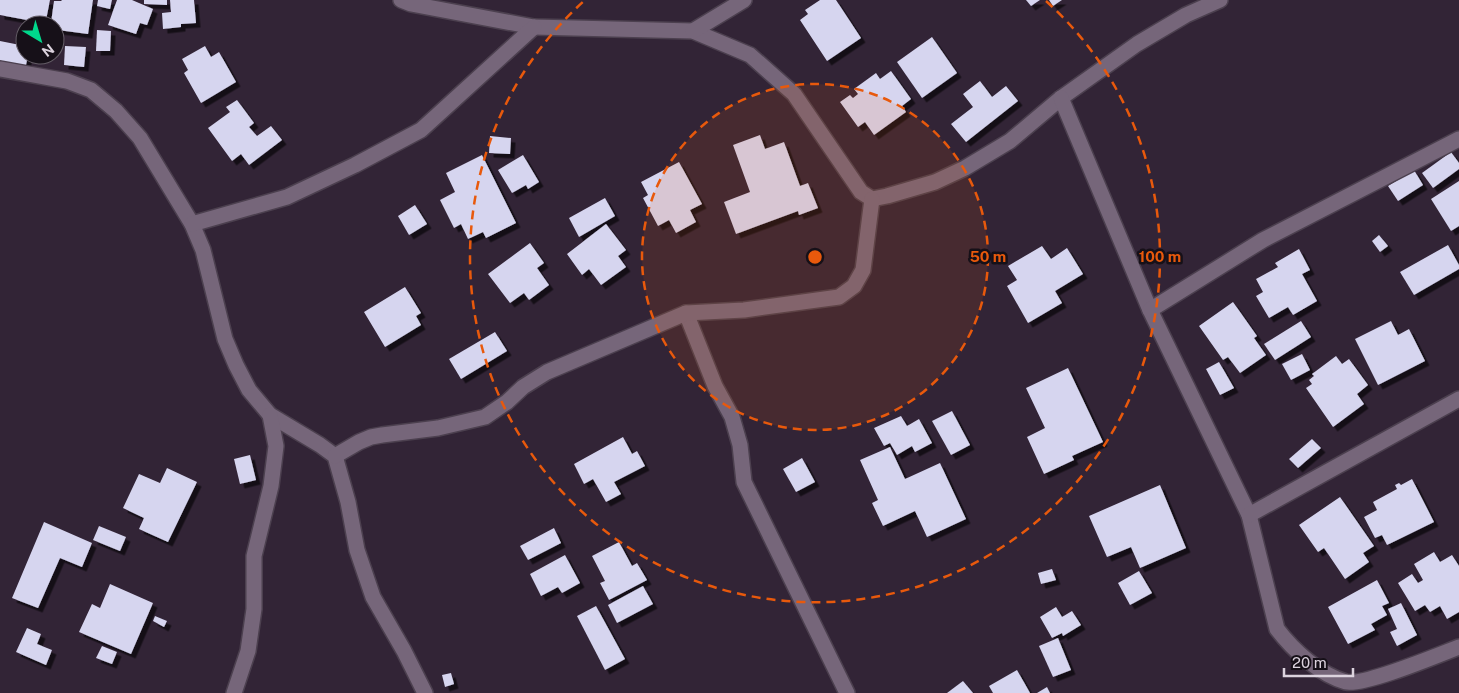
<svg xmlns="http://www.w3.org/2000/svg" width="1459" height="693" font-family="'Public Sans',sans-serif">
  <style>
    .building { fill: #d6d5ef; filter: url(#shadow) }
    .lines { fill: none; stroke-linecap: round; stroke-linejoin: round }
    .minor-casing { stroke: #4c404f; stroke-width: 18 }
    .minor { stroke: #76667a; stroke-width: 15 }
    .ring { fill: none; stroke: #e8590c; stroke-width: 2.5; stroke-dasharray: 9 6 }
    .centre { fill: #e8590c; stroke: #161018; stroke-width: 2.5 }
    .ring-label { font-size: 15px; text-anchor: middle; font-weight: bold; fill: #e8590c; stroke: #161018; stroke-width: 5; stroke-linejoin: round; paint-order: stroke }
  </style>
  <defs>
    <filter id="shadow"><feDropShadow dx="4.5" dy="4.5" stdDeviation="0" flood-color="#0009"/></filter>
  </defs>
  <rect width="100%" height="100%" fill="#322436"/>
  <!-- building -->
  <g class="building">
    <path d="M0 0H50L45 25H26L27 20 0 15Z"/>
    <path d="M62 0H93L88 34 58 30V25L51 23 54 1H61Z"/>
    <path d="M98 0H112L110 9 97 6Z"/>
    <path d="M117 0H132L153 9 147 25 140 23 136 34 108 25Z"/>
    <path d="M144 0H167V5L144 4Z"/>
    <path d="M170 0H194L196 23 181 24V27L163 29 162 13 171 12Z"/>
    <path d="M820 0H836L861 38 827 61 800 20 808 14 805 10Z"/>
    <path d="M1026 0H1040L1031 6Z"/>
    <path d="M1049 0H1062L1053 6Z"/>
    <path d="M97 30 111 31 110 51H96Z"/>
    <path d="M932 37 957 73 922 98 897 62Z"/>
    <path d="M0 41 25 46V55H28L25 70 0 66Z"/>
    <path d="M65 46 86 47 84 67 64 65Z"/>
    <path d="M205 46 211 57 219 52 236 82 201 103 184 73 188 70 182 59Z"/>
    <path d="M891 71 911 99 902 106 906 112 874 135 865 122 858 127 840 102 850 95 853 98 858 94 854 89 876 73 880 79Z"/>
    <path d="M980 81 992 97 1006 86 1018 101 966 142 951 124 973 107 963 94Z"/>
    <path d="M237 100 254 123 249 127 257 136 271 126 282 140 249 165 241 154 232 161 208 128 230 112 226 107Z"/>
    <path d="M760 135 765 149 784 142 800 186 808 183 818 208 799 215 798 211 736 234 724 202 750 192 733 145Z"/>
    <path d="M490 136 511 138 510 154 489 153Z"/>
    <path d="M1451 152 1459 163V169L1433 188 1422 173Z"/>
    <path d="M482 155 516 223 486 238 483 232 468 239 461 224 454 228 440 200 455 192 446 173Z"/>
    <path d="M523 155 539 182 528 189 526 185 512 193 498 170Z"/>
    <path d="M679 162 702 204 690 210 696 222 676 233 669 220 658 226 643 198 648 195 641 182Z"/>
    <path d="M1414 170 1423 185 1398 201 1388 186Z"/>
    <path d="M1459 181V226L1451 231 1431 199Z"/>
    <path d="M605 198 615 216 579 237 569 218Z"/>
    <path d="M415 205 427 224 409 235 398 216Z"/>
    <path d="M606 224 626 250 618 256 626 267 601 285 589 269 582 275 567 254Z"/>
    <path d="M1379 235 1388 246 1380 252 1372 241Z"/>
    <path d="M530 243 544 263 537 268 549 285 529 300 524 293 510 303 488 274Z"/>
    <path d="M1448 245 1459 265V269L1414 295 1400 272Z"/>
    <path d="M1042 246 1051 259 1067 248 1083 274 1055 291 1062 303 1028 323 1007 286 1017 280 1008 266Z"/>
    <path d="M1299 249 1310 270 1302 274 1317 301 1293 315 1288 307 1269 318 1256 296 1263 292 1256 279 1278 267 1275 263Z"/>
    <path d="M405 287 421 313 416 316 421 325 385 347 364 312Z"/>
    <path d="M1233 302 1257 336 1254 338 1266 355 1240 373 1228 357 1223 360 1199 326Z"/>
    <path d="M1301 321 1311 337 1275 360 1264 344Z"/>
    <path d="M1391 321 1398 335 1409 329 1425 361 1378 385 1355 339Z"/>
    <path d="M495 332 507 351 461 379 449 359Z"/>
    <path d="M1302 354 1310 370 1291 380 1282 364Z"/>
    <path d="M1336 356 1342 364 1349 359 1368 385 1357 394 1364 404 1333 427 1306 388 1312 384 1309 380 1314 376 1312 374Z"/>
    <path d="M1219 362 1234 388 1220 395 1206 369Z"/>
    <path d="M1068 368 1103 442 1072 456 1074 460 1044 474 1027 437 1045 428 1026 388Z"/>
    <path d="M952 411 970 445 951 455 932 421Z"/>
    <path d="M901 416 907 426 919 419 932 443 915 452 912 446 897 455 890 443 884 446 874 428Z"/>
    <path d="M623 437 632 454 637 451 645 466 614 482 621 494 606 502 593 479 584 484 574 464Z"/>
    <path d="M1312 439 1321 448 1298 468 1289 459Z"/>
    <path d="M890 447 905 479 940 463 966 519 927 537 915 511 883 526 872 503 878 500 860 460Z"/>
    <path d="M250 455 256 480 240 484 234 459Z"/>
    <path d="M802 458 815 482 796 492 783 469Z"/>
    <path d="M167 468 197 482 168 542 139 529 144 518 123 508 139 474 160 483Z"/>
    <path d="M1412 479 1434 522 1387 545 1382 535 1375 538 1364 517 1377 510 1373 502 1397 489 1395 485 1399 483 1401 485Z"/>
    <path d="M1160 485 1186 548 1140 568 1131 547 1107 557 1089 516Z"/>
    <path d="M1340 497 1374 546 1363 553 1369 562 1345 579 1324 548 1318 552 1299 525Z"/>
    <path d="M44 522 92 543 82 567 60 558 38 608 12 598Z"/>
    <path d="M99 526 126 537 120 551 93 540Z"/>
    <path d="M554 528 561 543 528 560 520 546Z"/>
    <path d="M619 542 632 566 637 563 647 580 609 600 600 583 605 581 592 556Z"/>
    <path d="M1434 552 1440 562 1452 555 1459 566V612L1447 619 1440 606 1430 612 1425 605 1415 611 1398 583 1412 574 1418 583 1423 580 1414 564Z"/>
    <path d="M565 555 580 583 562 593 558 587 541 596 530 574Z"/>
    <path d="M1052 569 1056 580 1041 584 1038 573Z"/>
    <path d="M1139 571 1152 593 1130 605 1118 583Z"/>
    <path d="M1377 580 1389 603 1382 606 1387 615 1371 624 1375 630 1348 644 1328 607Z"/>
    <path d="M110 584 153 603 131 654 79 632 92 604 100 608Z"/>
    <path d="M643 586 653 604 617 623 608 605Z"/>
    <path d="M1401 603 1417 635 1397 646 1390 632 1397 629 1388 609Z"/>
    <path d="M596 606 625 659 605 670 577 616Z"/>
    <path d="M1056 607 1062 617 1072 611 1081 625 1063 636 1062 633 1052 638 1040 617Z"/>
    <path d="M155 616 167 621 164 627 153 621Z"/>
    <path d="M27 628 41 634 37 644 52 650 46 665 16 652Z"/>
    <path d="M1058 638 1071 670 1053 677 1039 646Z"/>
    <path d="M102 646 117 652 112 664 96 658Z"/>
    <path d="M1017 670 1030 693H993L989 686Z"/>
    <path d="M451 673 454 684 445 687 442 675Z"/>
    <path d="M963 681 973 693H947Z"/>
    <path d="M1047 687 1050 693H1037Z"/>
  </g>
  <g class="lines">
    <defs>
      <g id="minor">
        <path d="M401 0 411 4 534 27 693 31 750 55 794 94 861 192 872 199 887 196 935 182 965 168 1010 141 1061 98 1137 44 1186 15 1220 0"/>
        <path d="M693 31 744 0"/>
        <path d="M0 69 67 81 91 90 116 111 140 138 192 224 203 250 225 339 236 365 249 390 270 415 320 445 335 456 348 502 357 550 373 597 404 651 425 693"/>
        <path d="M1061 98 1150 310 1249 515 1277 629C1293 650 1320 675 1346 682 1364 686 1438 655 1459 647"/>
        <path d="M192 224 287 197 355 165 421 130 534 27"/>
        <path d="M1150 310 1263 240 1459 139"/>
        <path d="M686 313 715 386 732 417 740 445 744 482 847 693"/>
        <path d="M335 456 359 442 371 437 382 435 438 428 485 417 507 402 523 387 547 372 686 313 744 310 839 297 854 286 863 270 872 199"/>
        <path d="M1249 515 1459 399"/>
        <path d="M234 693 248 651 254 609V556L271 486 276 446 270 415"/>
      </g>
    </defs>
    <!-- minor casing -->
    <use href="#minor" class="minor-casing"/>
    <!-- minor -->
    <use href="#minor" class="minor"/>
  </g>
  <!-- distance rings -->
  <circle cx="815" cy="257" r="173" fill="#e8590c" fill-opacity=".12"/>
  <g class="ring">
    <circle cx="815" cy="257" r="173"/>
    <path d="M1046 1A345 345 0 1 1 584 1"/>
  </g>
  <circle cx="815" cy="257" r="8" class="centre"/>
  <g class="ring-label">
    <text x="988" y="262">50 m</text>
    <text x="1160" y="262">100 m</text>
  </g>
  <!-- north arrow -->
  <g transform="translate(40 40) rotate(142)"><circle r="24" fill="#161018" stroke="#655e67"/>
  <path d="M0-4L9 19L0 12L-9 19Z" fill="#00d98c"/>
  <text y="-8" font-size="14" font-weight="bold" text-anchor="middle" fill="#dcd3de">N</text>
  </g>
  <!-- scale -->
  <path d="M1284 668v8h69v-8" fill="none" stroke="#dcd3de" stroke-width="2.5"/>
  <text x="1292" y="668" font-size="15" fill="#dcd3de" stroke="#161018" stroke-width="4" paint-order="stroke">20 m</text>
</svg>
